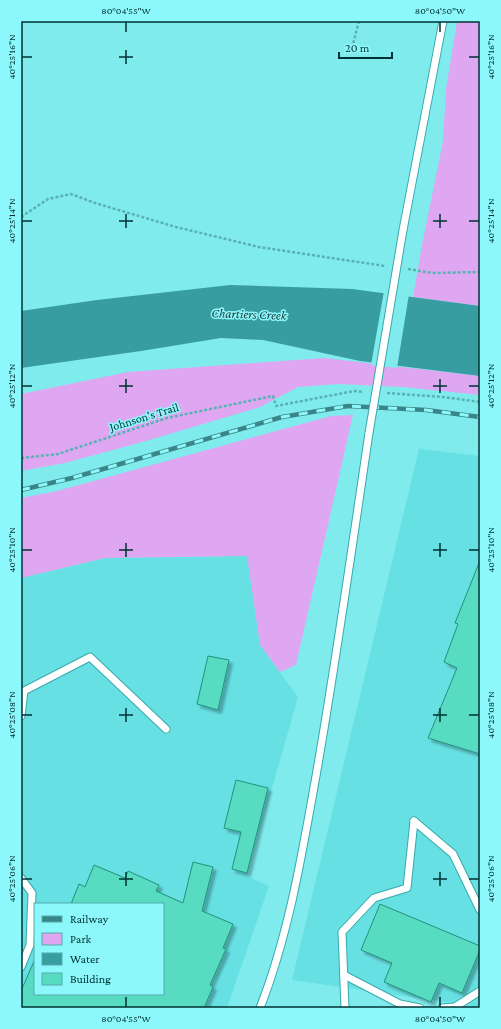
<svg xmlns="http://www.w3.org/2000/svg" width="501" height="1029" font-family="'Crimson Pro',serif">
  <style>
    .built { fill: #66e0e3; fill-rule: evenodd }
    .green { fill: #dfa7f2 }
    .water { fill: #389da0 }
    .pier { fill: #80ebed }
    .building { fill: #58dcc1; stroke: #24907d; filter: url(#shadow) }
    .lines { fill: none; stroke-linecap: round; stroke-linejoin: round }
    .lane-casing { stroke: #37a9ac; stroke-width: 9 }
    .path { stroke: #58b2b3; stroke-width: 2.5; stroke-dasharray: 3 2; stroke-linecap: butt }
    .lane { stroke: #fff; stroke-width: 7 }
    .rail-casing { stroke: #3a8587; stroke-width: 4.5 }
    .rail { stroke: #8df8fb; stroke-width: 3; stroke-dasharray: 9; stroke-linecap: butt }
    .lane-bridge-casing { stroke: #37a9ac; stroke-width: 9; stroke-linecap: butt }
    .lane-bridge { stroke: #fff; stroke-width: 7 }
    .ticks { fill: none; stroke: #003233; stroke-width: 1.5 }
    .labels { text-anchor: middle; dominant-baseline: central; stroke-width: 3; stroke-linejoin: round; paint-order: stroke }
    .street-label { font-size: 12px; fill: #003233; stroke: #8df8fb }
    .water-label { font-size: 13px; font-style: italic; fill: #203e3f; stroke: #8df8fb }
    .neatline { fill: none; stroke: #003233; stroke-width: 1.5 }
    .ticks-label { font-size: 10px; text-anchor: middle; fill: #003233 }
  </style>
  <defs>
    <filter id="shadow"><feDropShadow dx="3.5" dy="3.5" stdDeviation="1" flood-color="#0004"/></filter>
  </defs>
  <rect width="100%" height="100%" fill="#80ebed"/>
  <!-- built -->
  <g class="built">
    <path d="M419 449 480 456V1007L292 980Z"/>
    <path d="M248 556 260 645 298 697 247 876 269 886 227 1008H21V578L105 558ZM35 904H163V994H35Z"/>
  </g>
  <!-- green -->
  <g class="green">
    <path d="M457 21H480V306L413 297 422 245 443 141 446 89Z"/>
    <path d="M324 358 480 376V395L403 387 338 384 298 387 260 407 146 441 65 463 21 471V394L128 372Z"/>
    <path d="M353 415 296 665 280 672 260 645 247 556 105 558 21 578V498L57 491 331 416Z"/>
  </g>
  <!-- water -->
  <path class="water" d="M230 285 352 289 480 306V376L360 361 263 340 221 338 141 351 21 368V311L97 300Z"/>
  <!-- pier -->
  <path class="pier" d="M384 291 409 294 397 368 371 365Z"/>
  <!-- building -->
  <g class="building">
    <path d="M479 563H480V754L428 738 457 668 444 662 458 624 455 623Z"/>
    <path d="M208 656 229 660 218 710 197 704Z"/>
    <path d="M236 780 268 788 247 873 232 869 241 832 224 828Z"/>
    <path d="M193 862 213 867 202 911 233 924 223 948 226 949 210 985 213 987 204 1008H21V991L35 959V994H163V904H71L79 884 85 887 94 865 125 878 128 871 159 885 156 891 183 903Z"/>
    <path d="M380 904 480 946V950L462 993 439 983 431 1002 384 982 392 963 361 950Z"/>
  </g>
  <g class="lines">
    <defs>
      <g id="lane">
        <path d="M403 230 443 21"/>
        <path d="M21 716 24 691 90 657 166 729"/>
        <path d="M414 821 453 854 480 910"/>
        <path d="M21 878 32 893 30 945 21 967"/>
        <path d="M344 975 400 1004 420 1008"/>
        <path d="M260 1008C289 934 302 854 316 776 336 662 352 547 369 433"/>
        <path d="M345 1008 342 932 374 898 407 888 414 821"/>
        <path d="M442 1008 455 1007 480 991"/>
      </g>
    </defs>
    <!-- lane casing -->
    <use href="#lane" class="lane-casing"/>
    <!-- path -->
    <g class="path">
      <path d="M352 48 359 21"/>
      <path d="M21 217 48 199 71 194 95 203 176 227 259 247 385 266"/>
      <path d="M408 269 432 273 480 272"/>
      <path d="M387 393 443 397 480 402"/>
      <path d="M21 458 58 454 167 418 273 396 276 406 354 391 364 392"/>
    </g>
    <!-- lane -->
    <use href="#lane" class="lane"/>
    <defs>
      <path id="rail" d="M21 490 72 478 282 417 348 406 426 410 480 417"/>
    </defs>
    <!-- rail casing -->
    <use href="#rail" class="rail-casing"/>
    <!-- rail -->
    <use href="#rail" class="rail"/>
    <defs>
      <path id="lane-bridge" d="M369 433 403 230"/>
    </defs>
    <!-- lane-bridge casing -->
    <use href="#lane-bridge" class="lane-bridge-casing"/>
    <!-- lane-bridge -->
    <use href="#lane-bridge" class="lane-bridge"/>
  </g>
  <!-- ticks -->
  <path class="ticks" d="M126 22V32M440 22V32M126 50V64M22 57H32M119 57H133M469 57H479M126 214V228M440 214V228M22 221H32M119 221H133M433 221H447M469 221H479M126 379V393M440 379V393M22 386H32M119 386H133M433 386H447M469 386H479M126 543V557M440 543V557M22 550H32M119 550H133M433 550H447M469 550H479M126 708V722M440 708V722M22 715H32M119 715H133M433 715H447M469 715H479M126 872V886M440 872V886M22 879H32M119 879H133M433 879H447M469 879H479M126 997V1007M440 997V1007"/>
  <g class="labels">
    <!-- street labels -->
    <g class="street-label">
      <text transform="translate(144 417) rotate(-17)">Johnson's Trail</text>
    </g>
    <!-- water labels -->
    <g class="water-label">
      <text transform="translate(249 314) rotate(2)">Chartiers Creek</text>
    </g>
  </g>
  <!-- border -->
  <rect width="501" height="1029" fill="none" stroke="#8df8fb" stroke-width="44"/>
  <!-- legend -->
  <rect x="34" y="903" width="130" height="92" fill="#8df8fb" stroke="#55a9ab"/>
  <rect x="42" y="916" width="20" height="6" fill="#3a8587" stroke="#55a9ab"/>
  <text x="70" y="923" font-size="12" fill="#003233">Railway</text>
  <rect x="42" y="933" width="20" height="12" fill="#dfa7f2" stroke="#55a9ab"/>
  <text x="70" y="943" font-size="12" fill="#003233">Park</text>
  <rect x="42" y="953" width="20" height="12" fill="#389da0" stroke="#55a9ab"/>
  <text x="70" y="963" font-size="12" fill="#003233">Water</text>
  <rect x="42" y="973" width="20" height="12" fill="#58dcc1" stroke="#55a9ab"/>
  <text x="70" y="983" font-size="12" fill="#003233">Building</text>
  <!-- scale -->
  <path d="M339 52v6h53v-6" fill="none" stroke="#003233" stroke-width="2"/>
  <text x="345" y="52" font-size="12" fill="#003233" stroke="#8df8fb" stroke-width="3" paint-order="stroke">20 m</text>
  <rect x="22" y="22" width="457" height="985" class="neatline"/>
  <g class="ticks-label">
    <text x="126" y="14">80°04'55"W</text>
    <text x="440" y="14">80°04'50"W</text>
    <text transform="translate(11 57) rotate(-90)" y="4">40°25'16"N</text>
    <text transform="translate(490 57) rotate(-90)" y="4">40°25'16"N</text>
    <text transform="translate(11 221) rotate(-90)" y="4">40°25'14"N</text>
    <text transform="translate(490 221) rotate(-90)" y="4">40°25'14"N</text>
    <text transform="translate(11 386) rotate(-90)" y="4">40°25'12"N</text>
    <text transform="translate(490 386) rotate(-90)" y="4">40°25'12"N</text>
    <text transform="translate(11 550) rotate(-90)" y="4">40°25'10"N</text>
    <text transform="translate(490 550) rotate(-90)" y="4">40°25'10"N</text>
    <text transform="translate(11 715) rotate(-90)" y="4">40°25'08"N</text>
    <text transform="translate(490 715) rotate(-90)" y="4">40°25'08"N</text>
    <text transform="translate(11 879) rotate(-90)" y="4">40°25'06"N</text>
    <text transform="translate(490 879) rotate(-90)" y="4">40°25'06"N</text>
    <text x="126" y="1022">80°04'55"W</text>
    <text x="440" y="1022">80°04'50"W</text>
  </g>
</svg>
